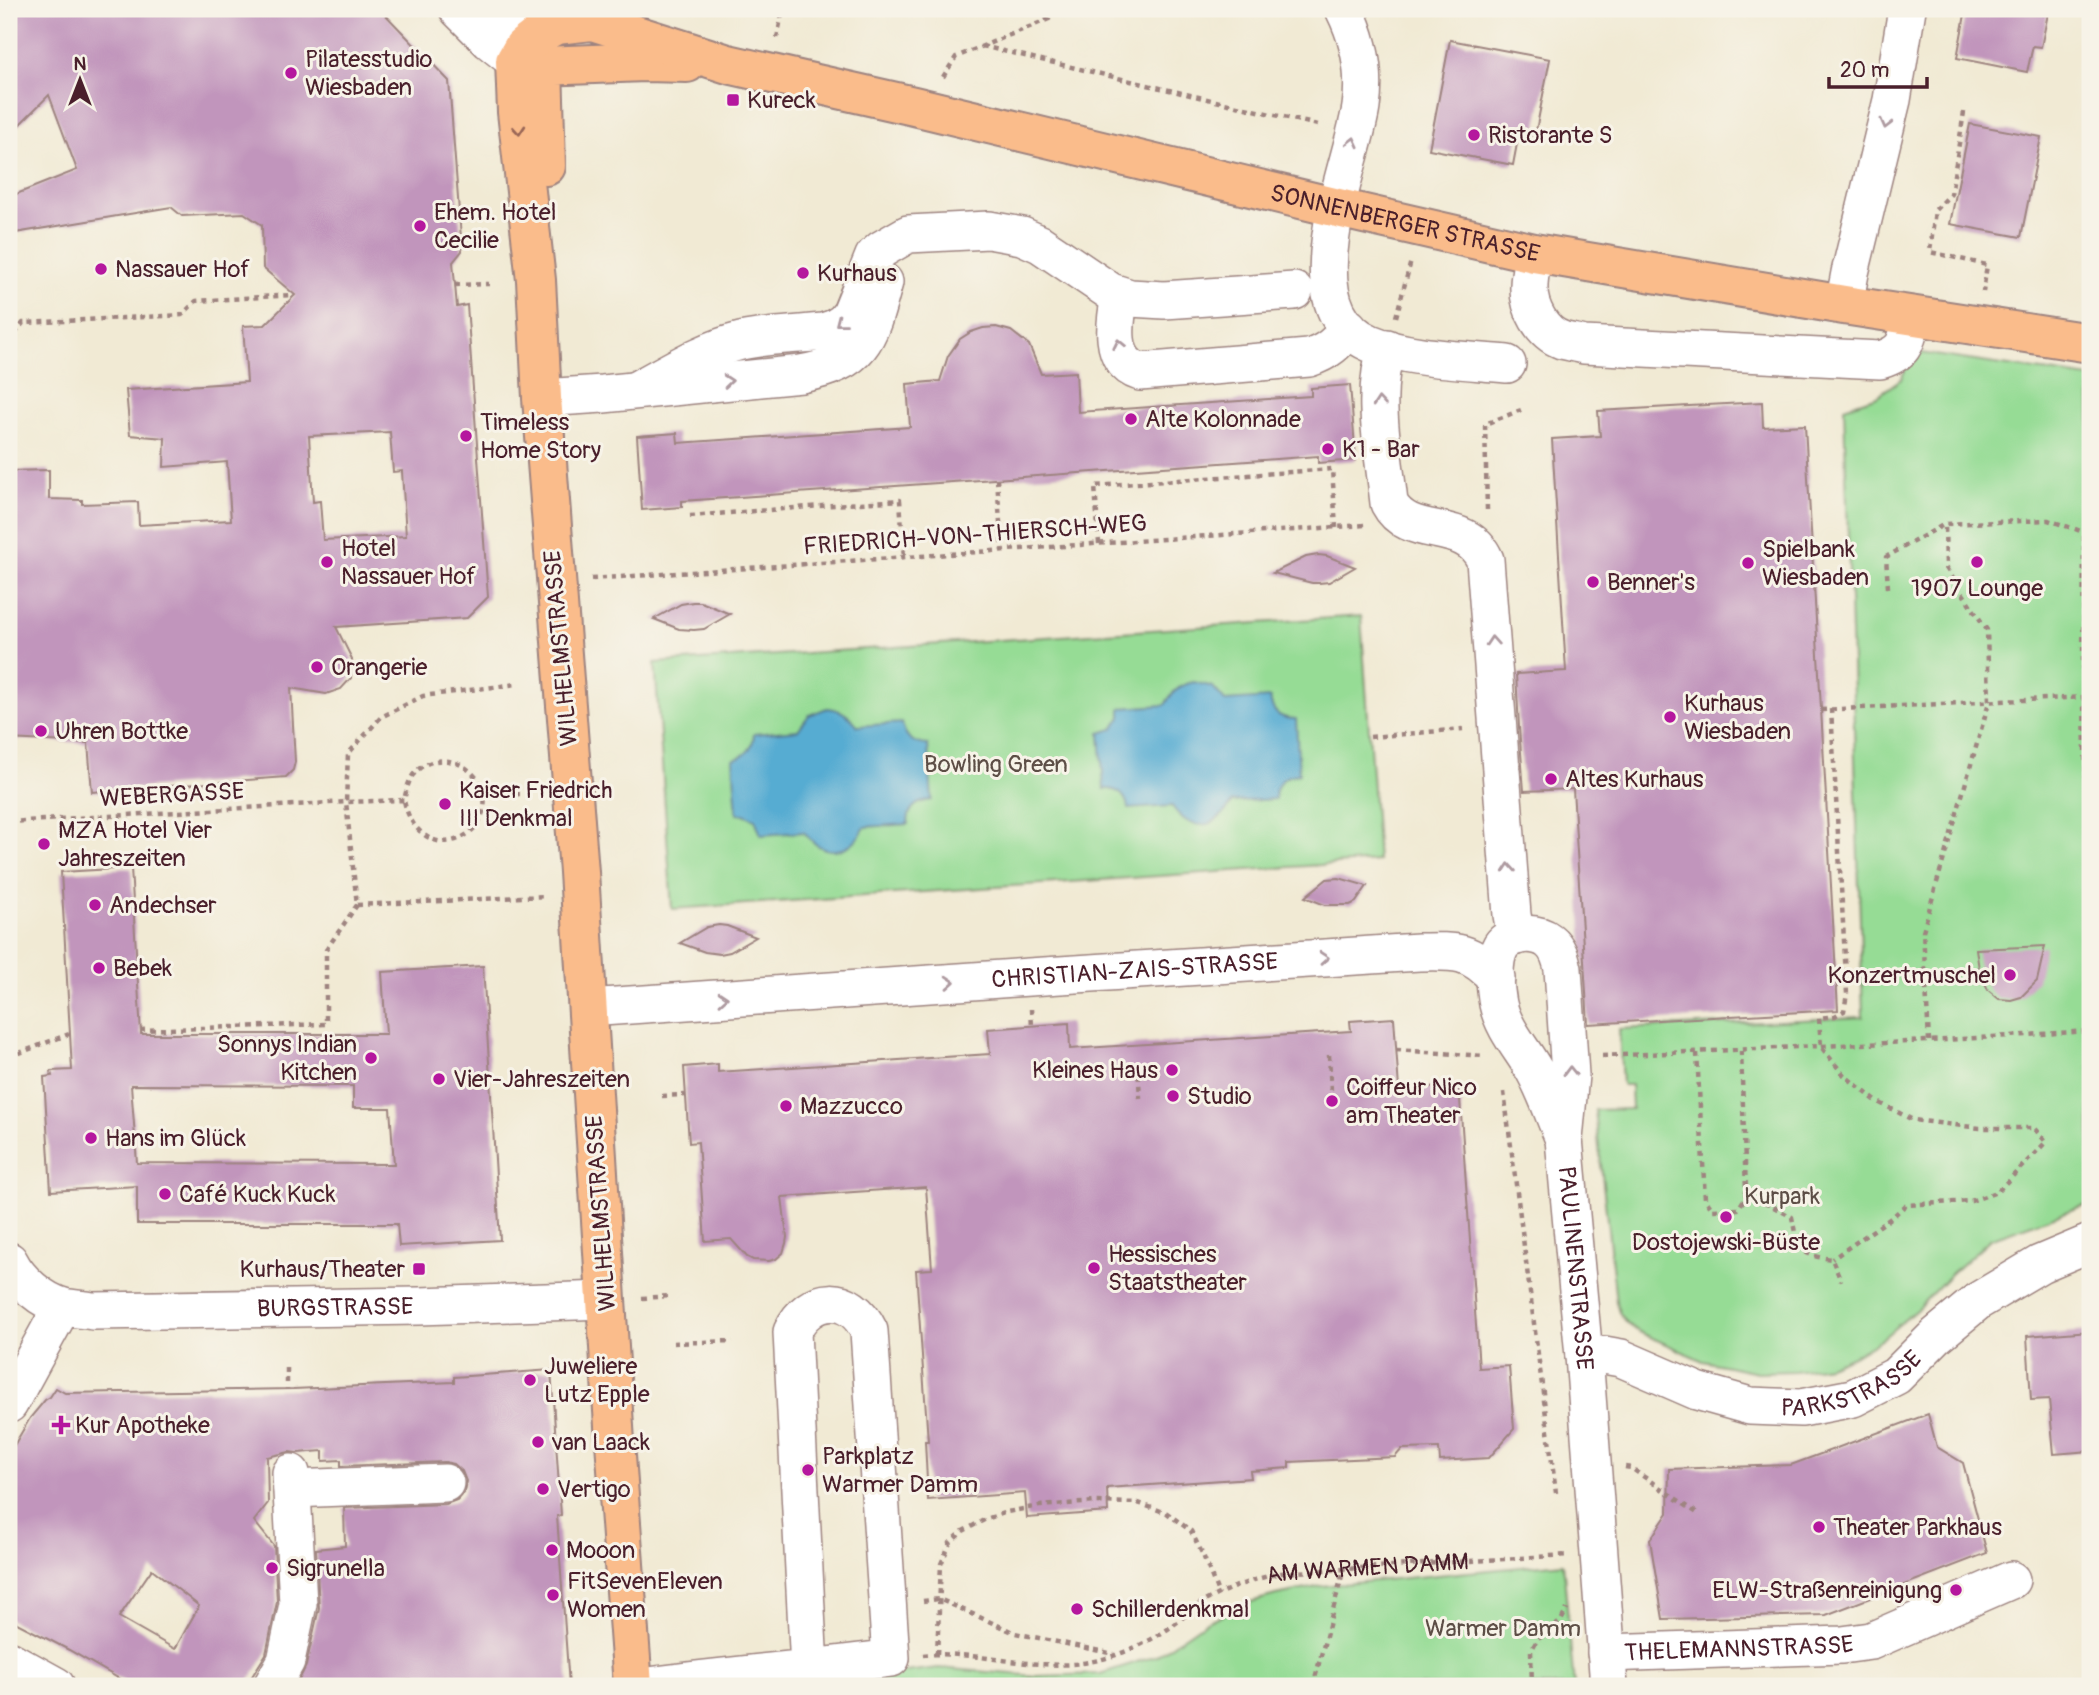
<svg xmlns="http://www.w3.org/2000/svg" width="2099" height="1695" font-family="Pangolin,sans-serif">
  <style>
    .green { fill: #96dc95; stroke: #707e60; stroke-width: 2 }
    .water { fill: #56acd2; stroke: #50667e; stroke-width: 2 }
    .building { fill: #c195bc; fill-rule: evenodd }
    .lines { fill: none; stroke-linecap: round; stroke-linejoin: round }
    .minor-casing { stroke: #9e8480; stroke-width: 40 }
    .major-casing { stroke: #9e8480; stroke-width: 42 }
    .path { stroke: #9e8480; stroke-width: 4.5; stroke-dasharray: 5 5; stroke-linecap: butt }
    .minor { stroke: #fff; stroke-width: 37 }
    .major { stroke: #fabc8b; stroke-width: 38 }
    .oneway { stroke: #ae9aa0 }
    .oneway2 { stroke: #996656 }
    .poi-dot { fill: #b5179e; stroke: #f7f3e8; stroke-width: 2.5 }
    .labels { text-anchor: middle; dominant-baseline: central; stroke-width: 6; stroke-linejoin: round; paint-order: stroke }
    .poi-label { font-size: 24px; fill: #4a1f2b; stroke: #f7f3e8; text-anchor: start }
    .street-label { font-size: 24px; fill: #4a1f2b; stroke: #f7f3e8 }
    .park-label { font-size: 24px; fill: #5d4e46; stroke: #f7f3e8 }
  </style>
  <rect width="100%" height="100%" fill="#f7f3e8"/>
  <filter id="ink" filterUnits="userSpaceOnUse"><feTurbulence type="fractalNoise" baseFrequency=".0143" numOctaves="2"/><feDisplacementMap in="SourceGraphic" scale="14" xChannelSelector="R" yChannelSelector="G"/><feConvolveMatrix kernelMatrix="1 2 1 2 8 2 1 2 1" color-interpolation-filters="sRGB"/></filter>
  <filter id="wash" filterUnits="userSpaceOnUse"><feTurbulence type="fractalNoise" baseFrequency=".00686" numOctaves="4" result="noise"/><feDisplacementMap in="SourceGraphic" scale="28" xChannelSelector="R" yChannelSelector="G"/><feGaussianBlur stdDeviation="1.57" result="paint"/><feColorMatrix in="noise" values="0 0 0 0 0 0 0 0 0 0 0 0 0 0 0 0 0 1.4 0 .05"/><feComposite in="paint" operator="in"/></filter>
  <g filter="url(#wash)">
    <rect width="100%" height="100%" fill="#f1ead4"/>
    <!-- green -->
    <g class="green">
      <path d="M1914 352 2090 378V1203L1990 1239 1951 1274 1916 1310 1883 1338 1853 1356 1828 1366 1795 1371 1757 1372 1703 1361 1639 1332 1628 1324 1619 1312 1616 1302 1595 1110 1632 1109 1631 1085H1622L1619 1029 1863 1017 1844 407 1877 396 1901 379Z"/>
      <path d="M1361 616 1378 861 672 909 655 663Z"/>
      <path d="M1563 1563 1574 1686H791L938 1668 1036 1676 1100 1674 1156 1656 1204 1623 1247 1603 1276 1595 1322 1586Z"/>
    </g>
    <!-- water -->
    <g class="water">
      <path d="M1194 682 1213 687 1225 701 1270 698C1272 713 1280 719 1296 719L1299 774C1284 775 1275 783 1275 799L1232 802C1216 830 1190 833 1172 806L1128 809C1127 796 1118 788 1104 789L1100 733 1113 729 1121 717V708L1165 705C1172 692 1179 685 1194 682Z"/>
      <path d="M827 708C841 709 850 715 858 726L902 723C905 738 913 744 928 745L932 800C917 801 908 808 908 824L865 827C849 856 823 858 804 832L761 835 755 819 744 814H737L733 759C747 756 753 748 754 734L798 730 809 715Z"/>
    </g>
    <g id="blocks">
      <!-- building -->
      <g class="building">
        <path d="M9 9H380L449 81 462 251 453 262 457 307 467 305 488 597 467 618 336 627 352 659 351 678 341 689 326 694 291 688 295 762 293 770 286 777 92 792 88 743 9 739V471L49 470V499L82 500V504L138 502 139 525 231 520 227 462 164 467 165 438 130 435 126 390 247 382 243 326 265 325 295 295 263 268 262 225 244 213 182 216 171 207 9 234V197L77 170 49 95 9 135ZM390 432 393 472 402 471 406 536 323 540 320 501 313 502 309 436Z"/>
        <path d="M1966 9H2049L2041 47 2033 46 2027 72 1957 58Z"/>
        <path d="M1450 40 1550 59 1535 136 1519 133 1513 165 1429 149Z"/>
        <path d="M1970 124 2041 137 2021 237 1950 224Z"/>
        <path d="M996 327 1011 331 1029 345 1041 374 1076 372 1078 412 1311 396V388L1350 385 1356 460 1318 463V456L682 501V507L642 510 637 436 677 433 678 443 910 427 907 384 940 381 948 356 960 339 971 332 983 328Z"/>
        <path d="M1762 402 1763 427 1805 425 1838 1010 1588 1024 1573 789 1524 791 1519 727 1516 674 1566 671 1552 439 1600 436 1598 411Z"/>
        <path d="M1318 555 1327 556 1355 567 1329 582 1319 583H1312L1273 573 1306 557Z"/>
        <path d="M693 602H701L730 614 704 629 694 630 679 629 654 619 681 604Z"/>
        <path d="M131 868 141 1034H386L382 972 483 966 500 1240 399 1246 397 1224H137V1186L51 1191 44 1077 52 1076 51 1071 72 1070 61 872ZM131 1085 353 1086V1108H390L394 1164 137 1163Z"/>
        <path d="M1339 878 1367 886 1356 902 1350 905H1325L1305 897 1327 879Z"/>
        <path d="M719 925 727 926 756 937 730 952 720 954 705 952 680 943 707 927Z"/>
        <path d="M2045 946 2037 981 2021 997 2011 1000 1999 999 1988 990 1979 969 1976 949Z"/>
        <path d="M1394 1018 1399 1089 1459 1085 1479 1368 1509 1366 1514 1429 1489 1458 1440 1461 1439 1448 1402 1449 1395 1457 1289 1462V1468L1250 1471 1251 1478 1107 1488 1108 1512 1027 1518 1025 1493 928 1500 925 1441H928L916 1270 932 1269 926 1187 782 1197 787 1237 786 1243 783 1253 776 1259 769 1261 753 1260 747 1257 731 1239 705 1241 698 1142 689 1143 684 1067 718 1064V1072L990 1054 988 1029 1069 1023 1070 1049 1351 1031 1350 1021Z"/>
        <path d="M2090 1331V1451L2054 1454 2049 1399 2031 1400 2027 1336Z"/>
        <path d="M551 1370 561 1515 557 1516 569 1686H417V1680L296 1686 306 1666 319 1608 316 1549 345 1546 344 1508 446 1504 457 1500 464 1492 466 1481 462 1471 454 1464 445 1462 341 1466V1460L323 1461V1451L297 1453 289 1452 267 1457 268 1503 254 1521 274 1546 277 1602 266 1654 246 1686H132L69 1650 9 1619V1454L30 1418 45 1400 50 1397 56 1388 65 1393 293 1389 454 1382V1377ZM152 1569 199 1606 175 1649 119 1617Z"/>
        <path d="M1928 1414 1937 1447 1963 1463 1987 1553 1826 1615 1663 1619 1650 1540 1668 1513 1669 1469 1791 1465Z"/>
      </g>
    </g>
  </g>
  <g filter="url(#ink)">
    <use href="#blocks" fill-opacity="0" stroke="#9e8480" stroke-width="2"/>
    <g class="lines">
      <defs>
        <g id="minor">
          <path d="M458 9 490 41 515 61 543 66C537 42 522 26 505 9"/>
          <path d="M1344 9C1359 39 1366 73 1361 107 1352 169 1287 307 1370 343 1407 359 1466 360 1507 364"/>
          <path d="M1534 253C1532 264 1529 275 1529 286 1528 308 1542 333 1562 340 1569 342 1577 343 1584 345L1880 360C1907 352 1906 341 1912 316"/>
          <path d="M1120 296C1115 321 1108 362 1140 372L1309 358C1328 352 1337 343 1349 328"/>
          <path d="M1844 305 1850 273 1892 100 1907 9"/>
          <path d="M1387 348C1370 394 1384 454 1389 503 1409 542 1466 516 1485 560L1512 915 1516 936"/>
          <path d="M636 390C670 372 704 350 741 341 767 335 796 335 823 332L835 328 844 322 851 313 874 256 882 249 908 234 989 230 1022 236 1040 244 1111 292 1130 298 1164 300 1294 291"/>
          <path d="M542 398 603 394 801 374C864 362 869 338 884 282"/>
          <path id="s2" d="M588 1008 1029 977 1419 952C1456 951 1470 950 1496 978"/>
          <path id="s3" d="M1564 1139C1554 1116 1546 1092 1534 1070 1522 1049 1503 1028 1498 1004 1495 988 1492 961 1501 946 1510 932 1536 931 1549 941 1558 948 1561 959 1563 969L1570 1075 1564 1139 1584 1356 1609 1686"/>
          <path id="s4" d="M9 1261C19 1281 42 1301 64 1307 73 1309 83 1309 93 1311L419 1306 606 1300"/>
          <path id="s5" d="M1584 1356 1604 1355 1621 1358 1697 1391 1750 1406 1801 1408 1853 1398 1896 1376 1937 1335 1978 1301 2040 1264 2090 1243"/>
          <path d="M9 1404 62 1307"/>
          <path d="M292 1489 445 1483"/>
          <path id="s6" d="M1606 1653 1842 1645 1871 1641 2011 1580"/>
          <path d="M9 1660 56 1686"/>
          <path d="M272 1686 286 1661 298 1604 291 1473"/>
          <path d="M649 1686C729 1675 810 1669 891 1658L869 1331C851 1292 809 1294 792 1332L809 1669"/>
        </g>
        <g id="major">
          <path d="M546 166 543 66 645 62 687 63"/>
          <path id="s7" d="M633 1686 615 1442 579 872 542 398 536 280 517 112 515 61 523 47 541 33 556 25 592 21 728 64 914 106 1338 208 1534 253 1844 305 2090 343"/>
        </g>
      </defs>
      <!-- minor casing -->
      <use href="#minor" class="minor-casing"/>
      <!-- major casing -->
      <use href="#major" class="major-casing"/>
      <!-- path -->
      <g class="path">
        <path d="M777 38 783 9"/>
        <path d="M982 46 1322 126"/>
        <path d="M943 77 956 57 1049 19 1052 9"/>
        <path d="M1964 112 1951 194 1935 210 1930 252 1987 265 1983 292"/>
        <path d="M455 285 489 284"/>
        <path d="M1396 317 1411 261"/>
        <path d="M9 342 23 323 182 315 196 301 293 295"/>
        <path d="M997 479 1002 551"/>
        <path d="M1487 510 1485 424 1521 410"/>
        <path d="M690 516 900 500 904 558"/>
        <path d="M2090 532H2084L2083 660 2090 973"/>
        <path d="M1099 544 1095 486 1332 469 1336 528"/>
        <path d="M591 579 1365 525"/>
        <path d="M1888 588 1886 557 1945 524 2048 520 2084 532"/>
        <path d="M1831 709 1847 994 1844 1011 1835 1016 1819 1018 1821 1047 1844 1075 1876 1101 1913 1120 1980 1128H2034L2046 1142 1997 1192 1971 1201 1906 1205 1891 1218 1832 1259"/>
        <path d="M1821 710 2084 697"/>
        <path d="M1370 737 1463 729"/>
        <path d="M485 795 524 794"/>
        <path d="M9 822 346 802 404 800C406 792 408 782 413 775 441 740 497 774 482 815 479 823 474 830 466 835 436 854 409 830 404 800"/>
        <path d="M357 905 545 896"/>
        <path d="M1031 1009 1032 1027"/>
        <path d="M140 1030 326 1024V950L357 905 346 802 348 754 381 717 423 696 517 684"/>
        <path d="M1929 1041 1923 931 1989 702 1987 630 1946 568 1945 524"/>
        <path d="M1396 1050 1485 1056"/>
        <path d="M1697 1053 1705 1199 1713 1210 1738 1209 1745 1198 1746 1191 1741 1051"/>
        <path d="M1329 1055 1331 1091"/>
        <path d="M1602 1056 1929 1041 2090 1031"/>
        <path d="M9 1057 69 1034"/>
        <path d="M1138 1065 1140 1098"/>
        <path d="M1504 1092 1556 1493"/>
        <path d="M662 1096 685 1095"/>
        <path d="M1745 1198 1770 1205 1792 1217C1798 1248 1797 1255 1832 1259L1841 1281"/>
        <path d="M642 1298 670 1296"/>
        <path d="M673 1343 733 1341"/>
        <path d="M287 1368V1389"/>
        <path d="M1625 1467 1631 1468 1697 1513"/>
        <path d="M923 1601 939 1599 1015 1633 1114 1654"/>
        <path d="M937 1654 941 1564 950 1543 963 1531 986 1519 1007 1512 1039 1506 1095 1502 1138 1503 1167 1513 1191 1531 1203 1555 1219 1595"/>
        <path id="s1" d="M923 1655C978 1650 1033 1672 1089 1662 1117 1657 1149 1643 1172 1626 1182 1619 1191 1610 1201 1603 1226 1589 1253 1579 1281 1573L1567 1555"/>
        <path d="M1313 1686 1344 1568"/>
        <path d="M1532 1686 1531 1651 1537 1640 1561 1621 1567 1609"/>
      </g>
      <!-- minor -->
      <use href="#minor" class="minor"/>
      <!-- major -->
      <use href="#major" class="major"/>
    </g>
    <!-- one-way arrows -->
    <defs><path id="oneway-chevron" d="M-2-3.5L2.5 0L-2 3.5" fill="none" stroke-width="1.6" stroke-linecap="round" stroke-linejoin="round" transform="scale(1.75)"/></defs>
    <g class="oneway">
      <use href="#oneway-chevron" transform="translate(1886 124) rotate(104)"/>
      <use href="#oneway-chevron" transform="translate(1353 142) rotate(-77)"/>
      <use href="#oneway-chevron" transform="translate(840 322) rotate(142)"/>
      <use href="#oneway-chevron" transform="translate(1119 344) rotate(-102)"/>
      <use href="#oneway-chevron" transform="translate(728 381) rotate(-5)"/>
      <use href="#oneway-chevron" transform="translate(1379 402) rotate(-95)"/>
      <use href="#oneway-chevron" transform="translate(1492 641) rotate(-94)"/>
      <use href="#oneway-chevron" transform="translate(1509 868) rotate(-95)"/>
      <use href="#oneway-chevron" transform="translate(1324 958) rotate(-4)"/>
      <use href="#oneway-chevron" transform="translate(950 982) rotate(-4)"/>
      <use href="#oneway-chevron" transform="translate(723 998) rotate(-4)"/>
      <use href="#oneway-chevron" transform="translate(1570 1071) rotate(-91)"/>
    </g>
    <use class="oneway2" href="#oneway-chevron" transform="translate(519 130) rotate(85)"/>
  </g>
  <!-- markers -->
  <g class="poi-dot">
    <circle cx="291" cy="73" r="7"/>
    <rect x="726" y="93" width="14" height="14" rx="3.5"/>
    <circle cx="1474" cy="135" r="7"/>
    <circle cx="420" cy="226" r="7"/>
    <circle cx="101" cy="269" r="7"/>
    <circle cx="803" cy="273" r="7"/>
    <circle cx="1131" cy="419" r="7"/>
    <circle cx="466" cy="436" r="7"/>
    <circle cx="1328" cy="449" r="7"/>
    <circle cx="327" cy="562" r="7"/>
    <circle cx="1977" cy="562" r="7"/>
    <circle cx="1748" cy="563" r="7"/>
    <circle cx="1593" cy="582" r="7"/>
    <circle cx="317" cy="667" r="7"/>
    <circle cx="1670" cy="717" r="7"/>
    <circle cx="41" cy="731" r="7"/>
    <circle cx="1551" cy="779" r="7"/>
    <circle cx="445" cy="804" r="7"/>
    <circle cx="44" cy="844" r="7"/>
    <circle cx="95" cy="905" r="7"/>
    <circle cx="99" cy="968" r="7"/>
    <circle cx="2010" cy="975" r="7"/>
    <circle cx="371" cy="1058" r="7"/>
    <circle cx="1172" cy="1070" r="7"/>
    <circle cx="439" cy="1079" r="7"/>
    <circle cx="1173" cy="1096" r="7"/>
    <circle cx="1332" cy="1101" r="7"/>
    <circle cx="786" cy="1106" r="7"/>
    <circle cx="91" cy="1138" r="7"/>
    <circle cx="165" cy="1194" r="7"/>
    <circle cx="1726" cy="1217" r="7"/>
    <circle cx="1094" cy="1268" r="7"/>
    <rect x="412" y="1262" width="14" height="14" rx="3.5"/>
    <circle cx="530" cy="1380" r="7"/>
    <path d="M57.5 1414.5h7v7h7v7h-7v7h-7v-7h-7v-7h7z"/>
    <circle cx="538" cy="1442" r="7"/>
    <circle cx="808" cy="1470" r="7"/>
    <circle cx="543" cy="1489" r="7"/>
    <circle cx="1819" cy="1527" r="7"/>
    <circle cx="552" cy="1550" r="7"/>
    <circle cx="272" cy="1568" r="7"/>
    <circle cx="1956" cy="1590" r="7"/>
    <circle cx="553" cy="1595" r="7"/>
    <circle cx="1077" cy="1609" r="7"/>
  </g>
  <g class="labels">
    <!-- poi labels -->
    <g class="poi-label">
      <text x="305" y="59">Pilatesstudio<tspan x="305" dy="28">Wiesbaden</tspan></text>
      <text x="747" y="100">Kureck</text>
      <text x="1488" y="135">Ristorante S</text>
      <text x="434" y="212">Ehem. Hotel<tspan x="434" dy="28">Cecilie</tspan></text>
      <text x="115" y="269">Nassauer Hof</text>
      <text x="817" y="273">Kurhaus</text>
      <text x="1145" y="419">Alte Kolonnade</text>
      <text x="480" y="422">Timeless<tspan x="480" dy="28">Home Story</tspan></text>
      <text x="1342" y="449">K1 - Bar</text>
      <text x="341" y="548">Hotel<tspan x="341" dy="28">Nassauer Hof</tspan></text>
      <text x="1762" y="549">Spielbank<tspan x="1762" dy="28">Wiesbaden</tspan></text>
      <text x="1607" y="582">Benner's</text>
      <text x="1977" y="588" text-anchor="middle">1907 Lounge</text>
      <text x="331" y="667">Orangerie</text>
      <text x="1684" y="703">Kurhaus<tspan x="1684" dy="28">Wiesbaden</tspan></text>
      <text x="55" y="731">Uhren Bottke</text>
      <text x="1565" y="779">Altes Kurhaus</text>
      <text x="459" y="790">Kaiser Friedrich<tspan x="459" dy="28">III Denkmal</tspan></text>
      <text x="58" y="830">MZA Hotel Vier<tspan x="58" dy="28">Jahreszeiten</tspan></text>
      <text x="109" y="905">Andechser</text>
      <text x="113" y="968">Bebek</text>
      <text x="1996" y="975" text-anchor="end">Konzertmuschel</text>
      <text x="357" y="1044" text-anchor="end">Sonnys Indian<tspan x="357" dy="28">Kitchen</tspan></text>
      <text x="1158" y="1070" text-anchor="end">Kleines Haus</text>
      <text x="453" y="1079">Vier-Jahreszeiten</text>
      <text x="1346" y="1087">Coiffeur Nico<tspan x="1346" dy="28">am Theater</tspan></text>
      <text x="1187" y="1096">Studio</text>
      <text x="800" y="1106">Mazzucco</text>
      <text x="105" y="1138">Hans im Glück</text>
      <text x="179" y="1194">Café Kuck Kuck</text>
      <text x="1726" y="1242" text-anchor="middle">Dostojewski-Büste</text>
      <text x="1108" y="1254">Hessisches<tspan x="1108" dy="28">Staatstheater</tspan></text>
      <text x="405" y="1269" text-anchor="end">Kurhaus/Theater</text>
      <text x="544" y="1366">Juweliere<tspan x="544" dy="28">Lutz Epple</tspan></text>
      <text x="75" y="1425">Kur Apotheke</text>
      <text x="552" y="1442">van Laack</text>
      <text x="822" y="1456">Parkplatz<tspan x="822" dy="28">Warmer Damm</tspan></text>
      <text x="557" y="1489">Vertigo</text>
      <text x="1833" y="1527">Theater Parkhaus</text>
      <text x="566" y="1550">Mooon</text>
      <text x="286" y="1568">Sigrunella</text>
      <text x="567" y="1581">FitSevenEleven<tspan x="567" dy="28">Women</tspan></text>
      <text x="1942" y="1590" text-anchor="end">ELW-Straßenreinigung</text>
      <text x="1091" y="1609">Schillerdenkmal</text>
    </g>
    <!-- street labels -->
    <g class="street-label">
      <text stroke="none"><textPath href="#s7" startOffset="2560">SONNENBERGER STRASSE</textPath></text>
      <text transform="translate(975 535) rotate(-4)">FRIEDRICH-VON-THIERSCH-WEG</text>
      <text transform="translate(561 648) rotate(-95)">WILHELMSTRASSE</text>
      <text transform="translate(172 795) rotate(-3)">WEBERGASSE</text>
      <text stroke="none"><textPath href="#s2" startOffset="548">CHRISTIAN-ZAIS-STRASSE</textPath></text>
      <text transform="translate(601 1213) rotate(-94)">WILHELMSTRASSE</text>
      <text stroke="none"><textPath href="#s3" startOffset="595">PAULINENSTRASSE</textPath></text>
      <text stroke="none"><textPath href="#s4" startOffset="345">BURGSTRASSE</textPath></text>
      <text stroke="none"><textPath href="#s5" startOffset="282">PARKSTRASSE</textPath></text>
      <text stroke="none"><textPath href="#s1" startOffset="467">AM WARMEN DAMM</textPath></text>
      <text stroke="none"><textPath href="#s6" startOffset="133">THELEMANNSTRASSE</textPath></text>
    </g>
    <!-- park labels -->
    <g class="park-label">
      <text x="996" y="764">Bowling Green</text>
      <text x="1782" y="1196">Kurpark</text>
      <text x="1503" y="1628">Warmer Damm</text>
    </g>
  </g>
  <!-- margin -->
  <rect width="2099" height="1695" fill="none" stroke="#f7f3e8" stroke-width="35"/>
  <!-- north arrow -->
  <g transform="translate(80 80)" stroke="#f7f3e8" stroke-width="5" paint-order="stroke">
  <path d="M0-5L12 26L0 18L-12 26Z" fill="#4a1f2b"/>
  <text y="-10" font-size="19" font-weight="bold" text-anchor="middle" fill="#4a1f2b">N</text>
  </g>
  <!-- scale -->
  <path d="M1829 77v10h98v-10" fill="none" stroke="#4a1f2b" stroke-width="3.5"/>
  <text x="1840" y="77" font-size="21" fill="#4a1f2b" stroke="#f7f3e8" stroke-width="5" paint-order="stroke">20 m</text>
</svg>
